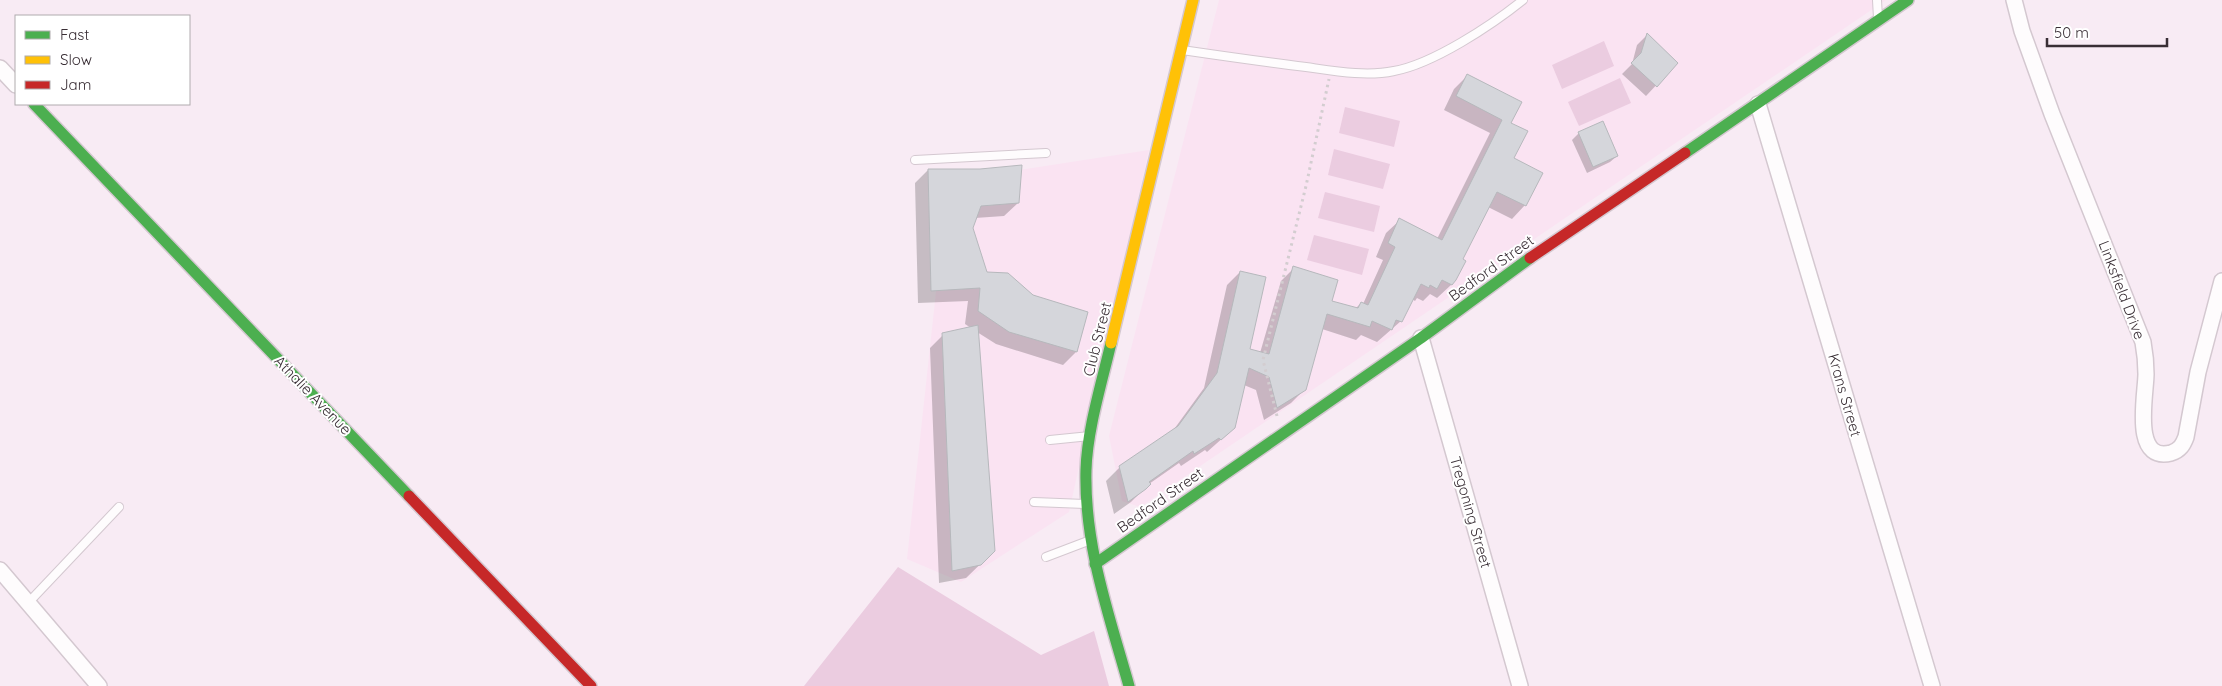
<svg xmlns="http://www.w3.org/2000/svg" width="2222" height="686" font-family="Quicksand,sans-serif">
  <style>
    .built { fill: #fae3f2 }
    .park { fill: #ebcce0 }
    .shadow { fill: #0003 }
    .building { fill: #d5d6db; stroke: #b6b8bc }
    .lines { fill: none; stroke-linecap: round; stroke-linejoin: round }
    .lane-casing { stroke: #d4c8d0; stroke-width: 10 }
    .street-casing { stroke: #d4c8d0; stroke-width: 18 }
    .fast-casing { stroke: #d4c8d0; stroke-width: 14 }
    .slow-casing { stroke: #d4c8d0; stroke-width: 14 }
    .jam-casing { stroke: #d4c8d0; stroke-width: 14 }
    .path { stroke: #d3cdd0; stroke-width: 3; stroke-dasharray: 2.5 4; stroke-linecap: butt }
    .lane { stroke: #fefcfd; stroke-width: 8 }
    .street { stroke: #fefcfd; stroke-width: 15 }
    .fast { stroke: #4caf50; stroke-width: 11 }
    .slow { stroke: #ffc107; stroke-width: 11 }
    .jam { stroke: #c62828; stroke-width: 11 }
    .labels { text-anchor: middle; dominant-baseline: central; stroke-width: 4; stroke-linejoin: round; paint-order: stroke }
    .street-label { font-size: 15px; fill: #392e35; stroke: #fff }
  </style>
  <rect width="100%" height="100%" fill="#f8ebf4"/>
  <!-- built -->
  <g class="built">
    <path d="M1219 0H1886L1140 507 1122 501 1109 436Z"/>
    <path d="M1149 150 1069 512 961 582 907 559 948 181Z"/>
  </g>
  <!-- park -->
  <g class="park">
    <path d="M1604 41 1614 66 1562 89 1552 65Z"/>
    <path d="M1620 78 1631 103 1579 126 1568 102Z"/>
    <path d="M1345 107 1400 121 1394 147 1339 133Z"/>
    <path d="M1334 149 1390 164 1383 189 1328 175Z"/>
    <path d="M1325 192 1380 206 1374 232 1318 218Z"/>
    <path d="M1314 235 1369 249 1362 275 1307 260Z"/>
    <path d="M898 567 1041 655 1094 631 1109 686H804Z"/>
  </g>
  <!-- shadow -->
  <g class="shadow">
    <path d="M1647 35 1677 63 1646 96 1622 74 1632 64 1637 45Z"/>
    <path d="M1467 76 1510 123 1512 159 1525 205 1512 219 1488 207 1462 260 1464 261 1451 285 1437 298 1430 294 1423 301 1417 298 1415 301 1412 299 1401 321 1377 342 1361 335 1356 340 1322 329 1304 390 1291 403 1264 420 1256 390 1244 385 1234 428 1207 452 1205 450 1181 466 1179 463 1149 484 1131 502 1114 514 1106 481 1120 467 1172 432 1204 388 1227 285 1240 272 1248 350 1260 353 1281 281 1294 268 1330 302 1355 309 1361 303 1363 304 1383 260 1376 257 1386 233 1400 220 1437 239 1490 133 1444 110 1454 89Z"/>
    <path d="M1579 133 1617 156 1610 162 1587 173 1572 140Z"/>
    <path d="M928 170 1018 203 1004 216 975 218 971 228 986 273 1076 352 1063 365 996 344 977 332 994 551 966 578 939 583 930 348 943 335 971 328 965 324 968 301 918 303 915 183Z"/>
  </g>
  <!-- building -->
  <g class="building">
    <path d="M1647 33 1678 63 1657 87 1631 63 1641 53Z"/>
    <path d="M1467 74 1522 102 1511 123 1528 131 1514 158 1543 173 1526 206 1497 192 1463 259 1466 261 1456 280 1452 285 1442 280 1437 289 1430 285 1429 288 1421 284 1402 322 1396 320 1392 330 1372 321 1370 327 1327 314 1306 390 1277 408 1269 377 1249 368 1235 428 1221 440 1219 438 1194 454 1193 451 1149 482 1151 484 1146 489 1128 502 1119 466 1178 426 1217 373 1240 271 1266 277 1250 349 1269 354 1293 266 1338 280 1332 301 1358 308 1361 302 1368 305 1395 247 1388 243 1399 218 1442 240 1502 120 1456 96Z"/>
    <path d="M1603 121 1618 156 1593 167 1578 132Z"/>
    <path d="M1022 165 1019 203 981 206 973 228 987 272 1008 273 1033 295 1088 312 1077 352 1009 332 978 311 980 288 931 291 928 169H980Z"/>
    <path d="M978 325 995 551 981 565 952 571 942 333Z"/>
  </g>
  <g class="lines">
    <defs>
      <g id="lane">
        <path d="M1877 0 1878 18"/>
        <path d="M1182 50C1223 56 1265 62 1306 67 1334 71 1366 77 1394 71 1433 64 1492 25 1523 0"/>
        <path d="M915 160 1046 153"/>
        <path d="M1050 440 1090 436"/>
        <path d="M1034 502 1085 504"/>
        <path d="M1046 557 1088 541"/>
        <path d="M29 602 119 507"/>
      </g>
      <g id="street">
        <path d="M2014 0 2022 31 2052 114 2143 342C2145 353 2146 363 2146 374 2146 394 2131 463 2171 453 2180 450 2183 445 2186 437L2198 372 2222 281"/>
        <path d="M0 68 16 85"/>
        <path d="M1758 104 1932 686"/>
        <path d="M1421 338 1520 686"/>
        <path d="M0 570 99 686"/>
      </g>
      <g id="fast">
        <path d="M34 104 409 496"/>
        <path d="M1685 153 1908 0"/>
        <path d="M1111 343C1102 382 1087 430 1086 470 1084 545 1109 615 1129 686"/>
        <path d="M1095 564 1421 338 1530 258"/>
      </g>
      <path id="slow" d="M1111 343 1193 0"/>
      <g id="jam">
        <path d="M1530 258 1685 153"/>
        <path d="M409 496 591 686"/>
      </g>
    </defs>
    <!-- lane casing -->
    <use href="#lane" class="lane-casing"/>
    <!-- street casing -->
    <use href="#street" class="street-casing"/>
    <!-- fast casing -->
    <use href="#fast" class="fast-casing"/>
    <!-- slow casing -->
    <use href="#slow" class="slow-casing"/>
    <!-- jam casing -->
    <use href="#jam" class="jam-casing"/>
    <!-- path -->
    <path class="path" d="M1277 416 1263 360 1306 186 1329 79"/>
    <!-- lane -->
    <use href="#lane" class="lane"/>
    <!-- street -->
    <use href="#street" class="street"/>
    <!-- fast -->
    <use href="#fast" class="fast"/>
    <!-- slow -->
    <use href="#slow" class="slow"/>
    <!-- jam -->
    <use href="#jam" class="jam"/>
  </g>
  <g class="labels">
    <!-- street labels -->
    <g class="street-label">
      <text transform="translate(1491 268) rotate(-36)">Bedford Street</text>
      <text transform="translate(2122 290) rotate(69)">Linksfield Drive</text>
      <text transform="translate(1097 339) rotate(-76)">Club Street</text>
      <text transform="translate(313 395) rotate(46)">Athalie Avenue</text>
      <text transform="translate(1845 395) rotate(74)">Krans Street</text>
      <text transform="translate(1160 500) rotate(-35)">Bedford Street</text>
      <text transform="translate(1471 512) rotate(74)">Tregoning Street</text>
    </g>
  </g>
  <!-- legend -->
  <rect x="15" y="15" width="175" height="90" fill="#ffffff" stroke="#b0abae"/>
  <rect x="25" y="31" width="25" height="8" fill="#4caf50" stroke="#b0abae"/>
  <text x="60" y="40" font-size="15" fill="#392e35">Fast</text>
  <rect x="25" y="56" width="25" height="8" fill="#ffc107" stroke="#b0abae"/>
  <text x="60" y="65" font-size="15" fill="#392e35">Slow</text>
  <rect x="25" y="81" width="25" height="8" fill="#c62828" stroke="#b0abae"/>
  <text x="60" y="90" font-size="15" fill="#392e35">Jam</text>
  <!-- scale -->
  <path d="M2047 38v8h120v-8" fill="none" stroke="#392e35" stroke-width="2.5"/>
  <text x="2054" y="38" font-size="15" fill="#392e35" stroke="#ffffff" stroke-width="4" paint-order="stroke">50 m</text>
</svg>
